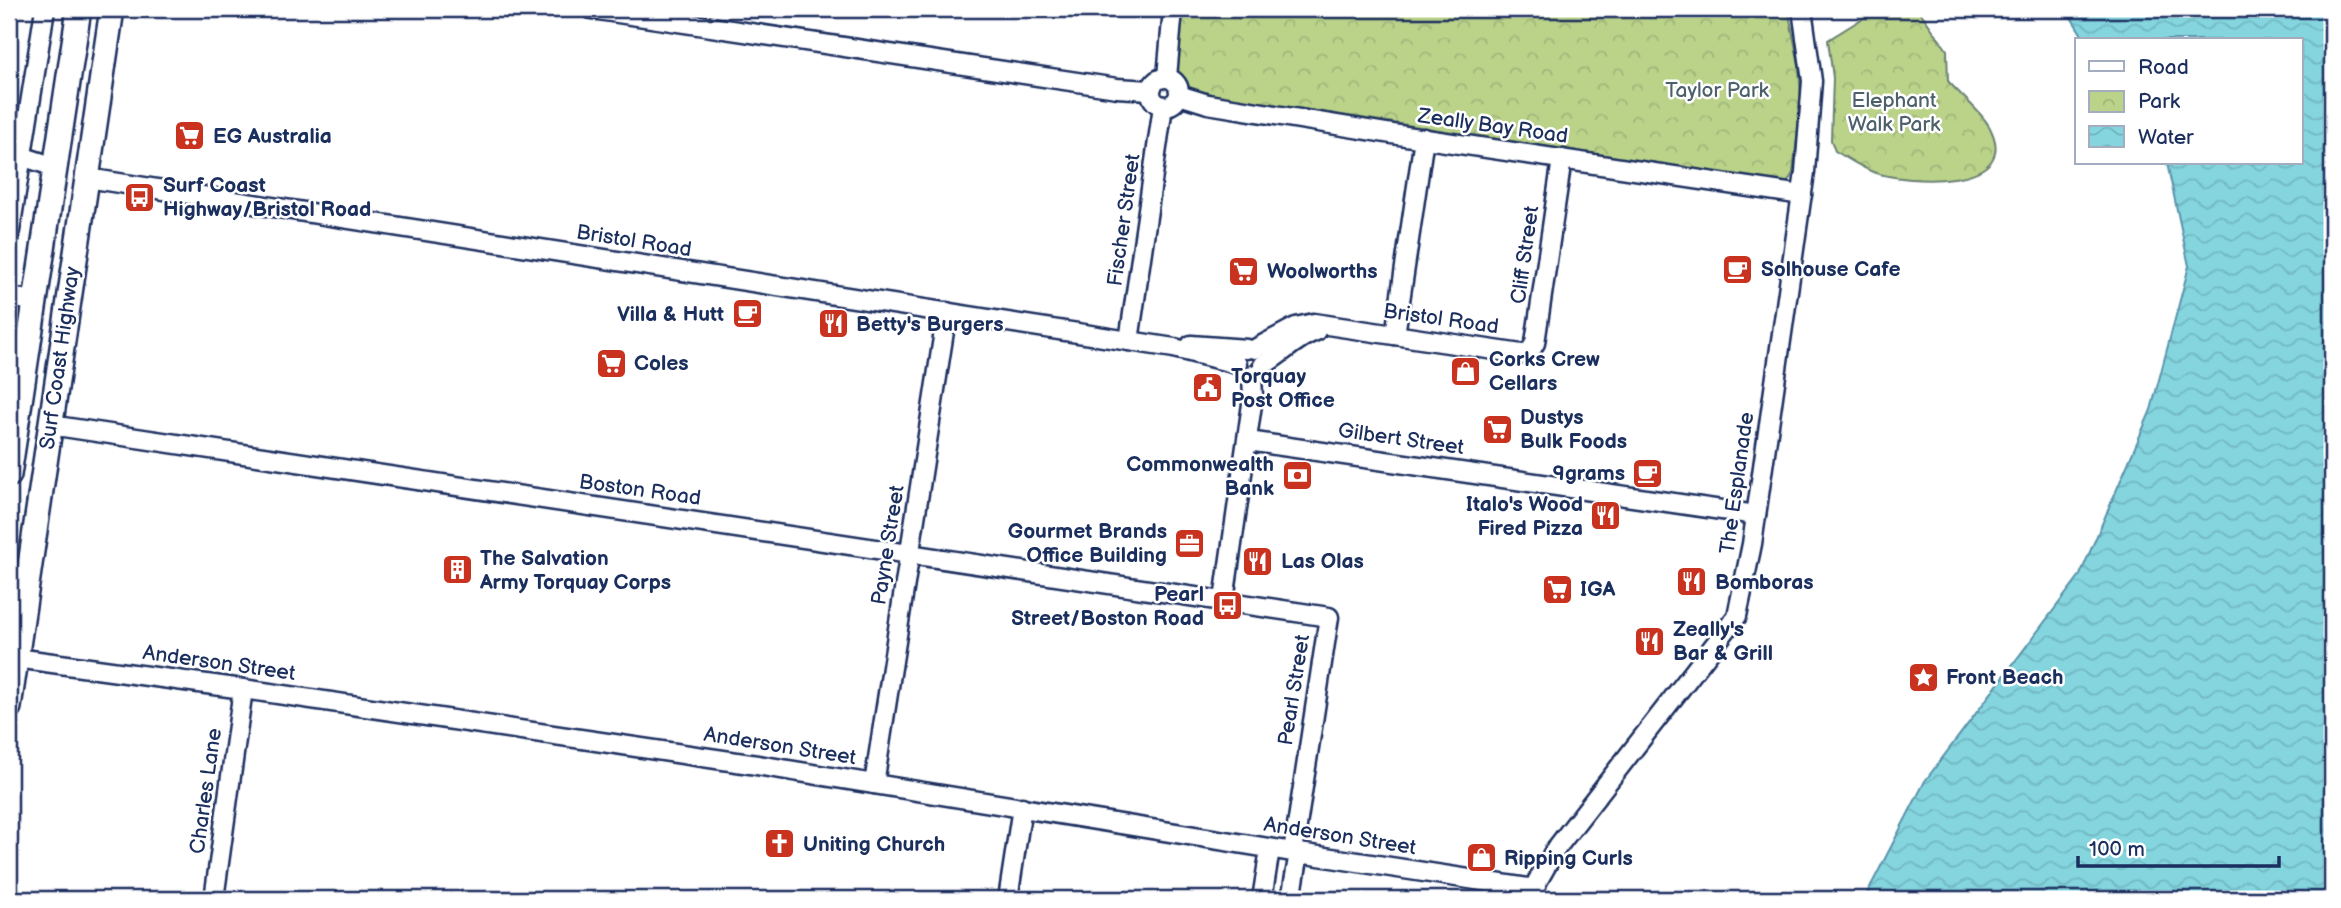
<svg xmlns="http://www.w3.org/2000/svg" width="2341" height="908" font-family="'Balsamiq Sans',sans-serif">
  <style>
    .park { fill: url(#park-crowns); stroke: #6a8174; stroke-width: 2 }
    .water { fill: url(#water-waves); stroke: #5a93ab; stroke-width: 2 }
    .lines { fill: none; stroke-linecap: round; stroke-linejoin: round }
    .minor-casing { stroke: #1b2f5e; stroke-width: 23 }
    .major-casing { stroke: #1b2f5e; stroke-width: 28 }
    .minor { stroke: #fff; stroke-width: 18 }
    .major { stroke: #fff; stroke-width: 23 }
    .labels { text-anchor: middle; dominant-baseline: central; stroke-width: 5; stroke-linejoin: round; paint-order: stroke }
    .park-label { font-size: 21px; fill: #4b606b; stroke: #fff }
    .street-label { font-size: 21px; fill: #1b2f5e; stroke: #fff }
    .poi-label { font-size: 21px; font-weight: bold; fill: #1b2f5e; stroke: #fff; text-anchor: start }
  </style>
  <defs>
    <pattern id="park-crowns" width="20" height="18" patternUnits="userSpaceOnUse" patternTransform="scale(1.75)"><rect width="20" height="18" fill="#bad389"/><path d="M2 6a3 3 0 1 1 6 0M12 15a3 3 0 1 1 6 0" fill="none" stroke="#9fb579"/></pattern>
    <pattern id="water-waves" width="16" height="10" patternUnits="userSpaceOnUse" patternTransform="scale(1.75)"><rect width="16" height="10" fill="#84d5de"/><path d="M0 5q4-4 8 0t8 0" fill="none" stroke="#71b7c1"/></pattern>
  </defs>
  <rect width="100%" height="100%" fill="#fff"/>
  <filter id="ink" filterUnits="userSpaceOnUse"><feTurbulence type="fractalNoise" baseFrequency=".0143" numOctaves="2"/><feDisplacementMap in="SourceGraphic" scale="14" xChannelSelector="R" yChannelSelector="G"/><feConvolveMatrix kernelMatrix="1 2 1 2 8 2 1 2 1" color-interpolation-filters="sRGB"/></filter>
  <g filter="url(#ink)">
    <!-- park -->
    <g class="park">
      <path d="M1181 9H1788L1799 65 1801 102 1793 173 1788 182H1779L1198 93 1185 84 1176 68Z"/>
      <path d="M1878 9H1918L1947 50 1948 81C1960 95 1984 114 1991 130 2020 191 1903 183 1873 172 1860 167 1847 158 1835 151L1831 140 1833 78 1828 40Z"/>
    </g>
    <!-- water -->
    <path class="water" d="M2066 9H2332V899H1864L1925 781 2080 575 2151 410 2189 266 2167 163H2301V40H2085Z"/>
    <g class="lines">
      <defs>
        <g id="minor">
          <path d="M591 9 1117 88 1150 90"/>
          <path d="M1167 77 1173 9"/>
          <circle cx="1165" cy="92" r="14"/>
          <path d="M1179 95 1208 104 1392 134 1802 195"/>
          <path d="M21 156 55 167"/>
          <path d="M87 178 1174 348 1237 364"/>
          <path d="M9 237 45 9"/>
          <path d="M9 297 34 301"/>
          <path d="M1395 335 1424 138"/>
          <path d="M1129 341 1163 106"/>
          <path d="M1191 345 1247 349"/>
          <path d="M1255 349 1296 327 1314 323 1528 355 1535 343 1562 159"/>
          <path d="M1263 365C1282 355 1295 338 1316 331"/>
          <path d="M50 425 1329 617 1293 852"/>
          <path d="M1248 441 1756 515"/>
          <path d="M1224 600 1253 397 1252 375"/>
          <path d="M16 658 243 689 757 765 1299 853 1535 889"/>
          <path d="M874 784 947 312"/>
          <path d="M214 899 243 689"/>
          <path d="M1008 899 1022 807"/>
          <path d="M1262 899 1270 849"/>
          <path d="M1291 899 1299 853"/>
          <path d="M1533 899 1537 882 1555 850 1737 616 1752 544 1805 172 1812 81 1802 9"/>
        </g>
        <g id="major">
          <path d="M9 475 79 9"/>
          <path d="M9 707 112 9"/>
        </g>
      </defs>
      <!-- minor casing -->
      <use href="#minor" class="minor-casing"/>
      <!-- major casing -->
      <use href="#major" class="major-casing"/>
      <!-- minor -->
      <use href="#minor" class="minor"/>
      <!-- major -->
      <use href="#major" class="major"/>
    </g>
  </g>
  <!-- icons -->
  <defs>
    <symbol id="supermarket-square" viewBox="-11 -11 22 22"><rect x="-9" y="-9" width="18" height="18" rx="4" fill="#c8321e" stroke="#fff"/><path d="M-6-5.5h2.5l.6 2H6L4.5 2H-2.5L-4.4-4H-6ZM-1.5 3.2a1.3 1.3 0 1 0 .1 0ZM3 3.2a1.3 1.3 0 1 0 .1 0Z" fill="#fff"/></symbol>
    <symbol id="bus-square" viewBox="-11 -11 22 22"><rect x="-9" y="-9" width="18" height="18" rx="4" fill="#c8321e" stroke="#fff"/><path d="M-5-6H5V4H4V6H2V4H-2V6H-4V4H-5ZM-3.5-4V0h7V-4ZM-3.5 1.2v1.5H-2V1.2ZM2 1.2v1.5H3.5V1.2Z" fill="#fff"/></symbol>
    <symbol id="cafe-square" viewBox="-11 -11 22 22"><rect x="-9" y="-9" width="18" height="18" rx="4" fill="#c8321e" stroke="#fff"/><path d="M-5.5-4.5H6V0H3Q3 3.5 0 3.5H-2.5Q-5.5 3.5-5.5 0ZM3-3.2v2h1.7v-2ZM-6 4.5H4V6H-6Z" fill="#fff"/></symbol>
    <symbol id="restaurant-square" viewBox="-11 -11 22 22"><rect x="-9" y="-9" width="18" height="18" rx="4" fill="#c8321e" stroke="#fff"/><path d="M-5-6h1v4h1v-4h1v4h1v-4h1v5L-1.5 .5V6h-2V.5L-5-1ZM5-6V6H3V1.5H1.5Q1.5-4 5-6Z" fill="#fff"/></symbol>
    <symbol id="shop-square" viewBox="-11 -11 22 22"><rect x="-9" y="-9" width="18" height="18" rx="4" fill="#c8321e" stroke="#fff"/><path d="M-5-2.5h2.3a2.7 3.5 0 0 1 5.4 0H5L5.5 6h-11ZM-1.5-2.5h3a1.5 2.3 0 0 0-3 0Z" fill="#fff"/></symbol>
    <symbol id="civic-square" viewBox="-11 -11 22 22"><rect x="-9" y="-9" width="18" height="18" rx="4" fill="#c8321e" stroke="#fff"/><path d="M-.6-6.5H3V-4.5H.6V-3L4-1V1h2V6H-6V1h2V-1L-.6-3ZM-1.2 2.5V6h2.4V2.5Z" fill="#fff"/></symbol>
    <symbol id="bank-square" viewBox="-11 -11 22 22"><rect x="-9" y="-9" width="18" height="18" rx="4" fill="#c8321e" stroke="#fff"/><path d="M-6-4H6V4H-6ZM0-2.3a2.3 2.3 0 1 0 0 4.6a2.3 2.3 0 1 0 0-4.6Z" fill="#fff"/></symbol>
    <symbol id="office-square" viewBox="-11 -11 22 22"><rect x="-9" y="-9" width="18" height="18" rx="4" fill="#c8321e" stroke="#fff"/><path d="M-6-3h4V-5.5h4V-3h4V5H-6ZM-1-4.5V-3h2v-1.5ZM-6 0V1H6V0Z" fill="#fff"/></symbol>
    <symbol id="building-square" viewBox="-11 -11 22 22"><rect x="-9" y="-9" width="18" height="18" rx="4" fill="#c8321e" stroke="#fff"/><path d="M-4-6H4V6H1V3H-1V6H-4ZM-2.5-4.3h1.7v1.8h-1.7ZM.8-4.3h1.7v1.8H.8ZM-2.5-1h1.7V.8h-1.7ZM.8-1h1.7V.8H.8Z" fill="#fff"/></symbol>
    <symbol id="sight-square" viewBox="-11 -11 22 22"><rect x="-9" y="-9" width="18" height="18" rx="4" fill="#c8321e" stroke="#fff"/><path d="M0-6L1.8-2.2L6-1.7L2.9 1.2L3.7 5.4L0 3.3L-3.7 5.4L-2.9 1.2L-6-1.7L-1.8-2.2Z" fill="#fff"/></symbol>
    <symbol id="church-square" viewBox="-11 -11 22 22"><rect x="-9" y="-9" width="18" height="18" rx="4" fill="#c8321e" stroke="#fff"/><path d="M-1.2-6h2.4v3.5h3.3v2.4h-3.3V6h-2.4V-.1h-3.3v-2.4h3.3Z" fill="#fff"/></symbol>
  </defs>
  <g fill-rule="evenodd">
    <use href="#supermarket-square" x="172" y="118" width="35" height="35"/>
    <use href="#bus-square" x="122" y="180" width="35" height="35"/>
    <use href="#cafe-square" x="1720" y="252" width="35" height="35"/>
    <use href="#supermarket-square" x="1226" y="254" width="35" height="35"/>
    <use href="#cafe-square" x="730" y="296" width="35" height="35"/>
    <use href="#restaurant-square" x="816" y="306" width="35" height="35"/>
    <use href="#supermarket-square" x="594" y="346" width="35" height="35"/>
    <use href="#shop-square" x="1448" y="354" width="35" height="35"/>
    <use href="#civic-square" x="1190" y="370" width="35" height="35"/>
    <use href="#supermarket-square" x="1480" y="412" width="35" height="35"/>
    <use href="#cafe-square" x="1630" y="456" width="35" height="35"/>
    <use href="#bank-square" x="1280" y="458" width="35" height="35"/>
    <use href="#restaurant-square" x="1588" y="498" width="35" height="35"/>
    <use href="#office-square" x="1172" y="526" width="35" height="35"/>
    <use href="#restaurant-square" x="1240" y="544" width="35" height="35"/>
    <use href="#building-square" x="440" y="552" width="35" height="35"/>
    <use href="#restaurant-square" x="1674" y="564" width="35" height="35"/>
    <use href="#supermarket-square" x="1540" y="572" width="35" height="35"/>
    <use href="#bus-square" x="1210" y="588" width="35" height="35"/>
    <use href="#restaurant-square" x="1632" y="624" width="35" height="35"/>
    <use href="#sight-square" x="1906" y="660" width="35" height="35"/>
    <use href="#church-square" x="762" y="826" width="35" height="35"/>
    <use href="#shop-square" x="1464" y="840" width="35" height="35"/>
  </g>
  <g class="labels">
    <!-- park labels -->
    <g class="park-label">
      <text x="1717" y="90">Taylor Park</text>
      <text x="1894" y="100">Elephant<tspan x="1894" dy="24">Walk Park</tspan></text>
    </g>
    <!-- street labels -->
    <g class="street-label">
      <text transform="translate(1493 126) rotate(8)">Zeally Bay Road</text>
      <text transform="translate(1124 220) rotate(-82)">Fischer Street</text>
      <text transform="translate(634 241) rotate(9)">Bristol Road</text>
      <text transform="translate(1525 255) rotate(-82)">Cliff Street</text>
      <text transform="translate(1441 319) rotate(8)">Bristol Road</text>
      <text transform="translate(60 358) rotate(-82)">Surf Coast Highway</text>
      <text transform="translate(1401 439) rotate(8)">Gilbert Street</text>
      <text transform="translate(1737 483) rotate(-82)">The Esplanade</text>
      <text transform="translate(640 490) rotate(8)">Boston Road</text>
      <text transform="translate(888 545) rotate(-81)">Payne Street</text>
      <text transform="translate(219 663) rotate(8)">Anderson Street</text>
      <text transform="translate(1294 690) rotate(-81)">Pearl Street</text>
      <text transform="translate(780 746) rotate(9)">Anderson Street</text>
      <text transform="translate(206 791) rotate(-82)">Charles Lane</text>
      <text transform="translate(1340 836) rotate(9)">Anderson Street</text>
    </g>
    <!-- poi labels -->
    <g class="poi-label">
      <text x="213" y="136">EG Australia</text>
      <text x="163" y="185">Surf Coast<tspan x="163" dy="24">Highway/Bristol Road</tspan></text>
      <text x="1761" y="269">Solhouse Cafe</text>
      <text x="1267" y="271">Woolworths</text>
      <text x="724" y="314" text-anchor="end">Villa &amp; Hutt</text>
      <text x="856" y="324">Betty's Burgers</text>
      <text x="1489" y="359">Corks Crew<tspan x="1489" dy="24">Cellars</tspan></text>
      <text x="634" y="363">Coles</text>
      <text x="1231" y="376">Torquay<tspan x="1231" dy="24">Post Office</tspan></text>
      <text x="1520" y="417">Dustys<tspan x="1520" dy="24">Bulk Foods</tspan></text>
      <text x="1274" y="464" text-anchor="end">Commonwealth<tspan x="1274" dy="24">Bank</tspan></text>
      <text x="1625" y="473" text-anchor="end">9grams</text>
      <text x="1583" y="504" text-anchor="end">Italo's Wood<tspan x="1583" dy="24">Fired Pizza</tspan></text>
      <text x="1167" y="531" text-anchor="end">Gourmet Brands<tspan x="1167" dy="24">Office Building</tspan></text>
      <text x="480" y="558">The Salvation<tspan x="480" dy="24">Army Torquay Corps</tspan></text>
      <text x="1281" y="561">Las Olas</text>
      <text x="1715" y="582">Bomboras</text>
      <text x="1580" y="589">IGA</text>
      <text x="1204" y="594" text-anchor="end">Pearl<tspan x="1204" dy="24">Street/Boston Road</tspan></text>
      <text x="1673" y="629">Zeally's<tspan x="1673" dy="24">Bar &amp; Grill</tspan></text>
      <text x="1946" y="677">Front Beach</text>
      <text x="803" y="844">Uniting Church</text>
      <text x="1504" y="858">Ripping Curls</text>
    </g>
  </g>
  <!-- margin -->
  <rect width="2341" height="908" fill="none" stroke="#fff" stroke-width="35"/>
  <rect x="18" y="18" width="2306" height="873" fill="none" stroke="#1b2f5e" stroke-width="2.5" filter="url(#ink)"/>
  <!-- legend -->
  <rect x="2075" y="38" width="228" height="126" fill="#ffffff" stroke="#a4acbf" stroke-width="2"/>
  <rect x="2089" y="61" width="35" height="10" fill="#ffffff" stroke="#a4acbf" stroke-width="2"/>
  <text x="2138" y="74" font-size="21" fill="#1b2f5e">Road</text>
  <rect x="2089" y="91" width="35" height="21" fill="url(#park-crowns)" stroke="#a4acbf" stroke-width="2"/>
  <text x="2138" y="108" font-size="21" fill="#1b2f5e">Park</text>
  <rect x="2089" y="126" width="35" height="21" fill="url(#water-waves)" stroke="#a4acbf" stroke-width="2"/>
  <text x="2138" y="144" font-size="21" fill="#1b2f5e">Water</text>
  <!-- scale -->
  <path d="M2078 856v10h201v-10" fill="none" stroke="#1b2f5e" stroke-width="3.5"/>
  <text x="2089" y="856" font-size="21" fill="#1b2f5e" stroke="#ffffff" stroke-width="5" paint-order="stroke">100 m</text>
</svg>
